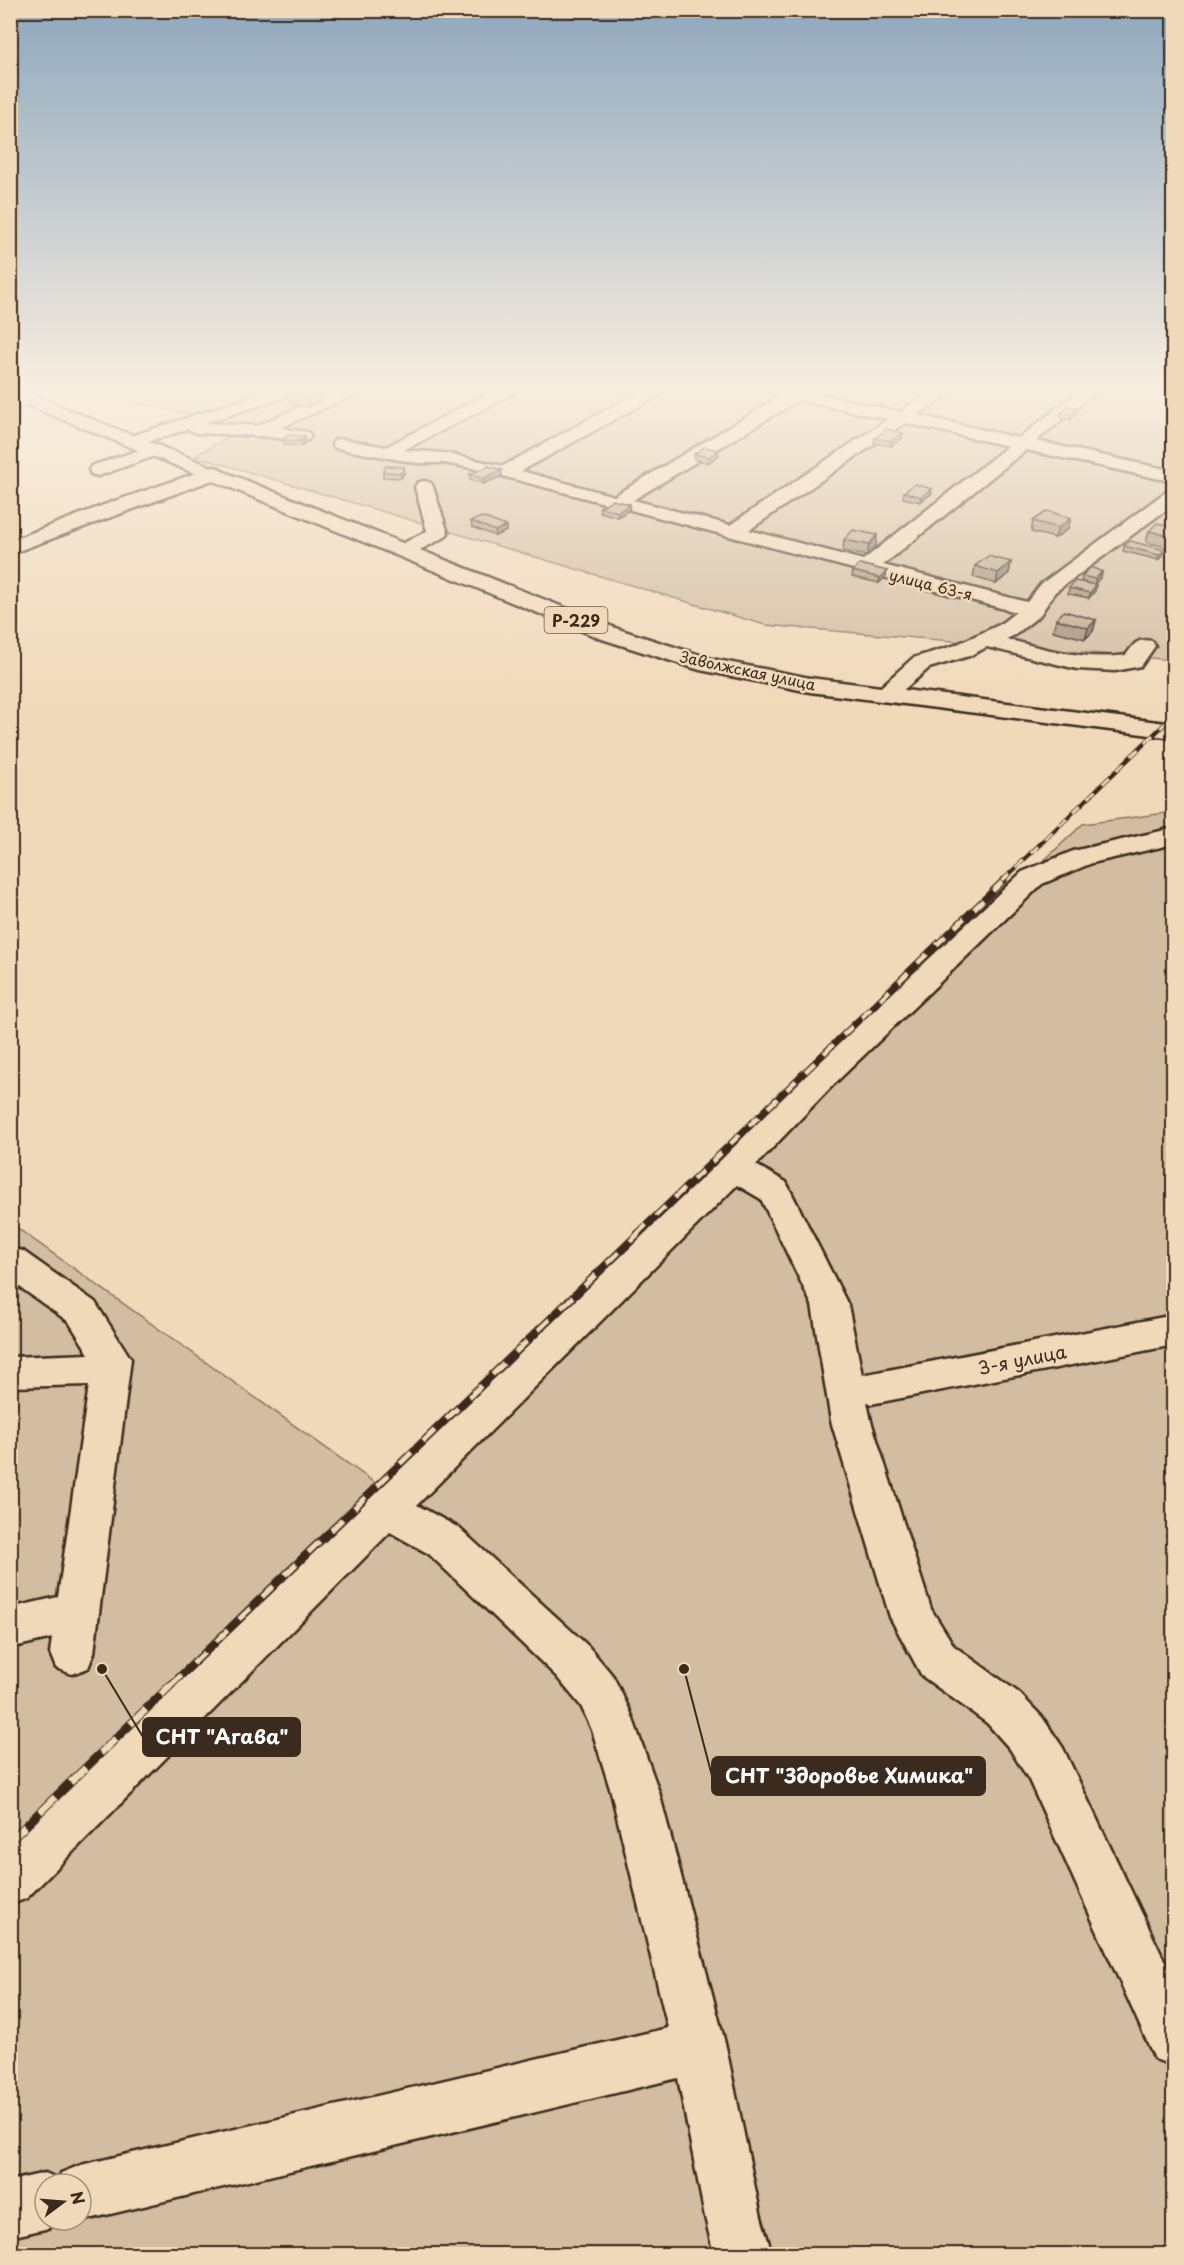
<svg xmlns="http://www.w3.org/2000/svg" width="1184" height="2265" font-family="'Playpen Sans',sans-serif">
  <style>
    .green { fill: #d2bda0; stroke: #86745f; stroke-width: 1.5; fill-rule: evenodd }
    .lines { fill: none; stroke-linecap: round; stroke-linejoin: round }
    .minor-casing { stroke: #3b2a1e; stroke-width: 5 }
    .major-casing { stroke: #3b2a1e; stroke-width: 5 }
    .minor { fill: #f0d9b9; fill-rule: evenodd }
    .major { fill: #f0d9b9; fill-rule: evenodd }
    .rail-far3-casing { stroke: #3b2a1e; stroke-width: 4.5 }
    .rail-far2-casing { stroke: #3b2a1e; stroke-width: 7 }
    .rail-far1-casing { stroke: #3b2a1e; stroke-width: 8 }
    .rail-casing { stroke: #3b2a1e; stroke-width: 9 }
    .rail-far3 { stroke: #f0d9b9; stroke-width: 3; stroke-dasharray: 10; stroke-linecap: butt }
    .rail-far2 { stroke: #f0d9b9; stroke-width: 4.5; stroke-dasharray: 13; stroke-linecap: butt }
    .rail-far1 { stroke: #f0d9b9; stroke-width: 5; stroke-dasharray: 16; stroke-linecap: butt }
    .rail { stroke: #f0d9b9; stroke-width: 7; stroke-dasharray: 21; stroke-linecap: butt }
    .wall { fill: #a3907a; stroke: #3b2a1e; stroke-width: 1.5 }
    .shaded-wall { fill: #857663; stroke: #3b2a1e; stroke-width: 1.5 }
    .building { fill: #bea88e; stroke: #3b2a1e; stroke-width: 1.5 }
    .labels { text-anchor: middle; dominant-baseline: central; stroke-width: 5; stroke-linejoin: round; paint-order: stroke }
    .far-street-label { font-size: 15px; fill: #3b2a1e; stroke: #f0d9b9 }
    .shield { fill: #f0d9b9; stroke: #715e4c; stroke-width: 1.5 }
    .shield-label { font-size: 16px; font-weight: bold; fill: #3b2a1e }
    .street-label { font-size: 18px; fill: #3b2a1e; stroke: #f0d9b9 }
    .leader { fill: none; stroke: #3b2a1e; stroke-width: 2 }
    .callout-dot { fill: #3b2a1e; stroke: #f0d9b9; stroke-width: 2 }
    .callout { fill: #3b2a1e; stroke: #3b2a1e; stroke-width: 2 }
    .callout-label { font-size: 20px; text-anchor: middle; font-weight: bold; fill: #fff }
  </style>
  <rect width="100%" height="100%" fill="#f0d9b9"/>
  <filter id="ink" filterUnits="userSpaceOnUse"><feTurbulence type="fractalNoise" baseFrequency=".0167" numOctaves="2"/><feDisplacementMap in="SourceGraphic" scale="12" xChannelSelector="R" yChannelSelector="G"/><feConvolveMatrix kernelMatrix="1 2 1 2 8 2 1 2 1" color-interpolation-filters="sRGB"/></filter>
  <g filter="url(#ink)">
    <!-- green -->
    <g class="green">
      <path d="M82 390H1173V660L765 625 195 456 246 427Z"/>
      <path d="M1173 812V2254H11L10 1223 378 1485 1083 824ZM45 2184H81V2220H45Z"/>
    </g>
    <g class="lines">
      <defs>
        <g id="minor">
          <path d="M272 390H295L293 394 205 423 257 426 337 390H358L356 394 280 428 308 432 311 436 308 440 302 441 260 436 196 433 188 429 134 446 128 445 125 441 128 437Z"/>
          <path d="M495 390H515L513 394 404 450 444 453 503 466 643 390H663L661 394 521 471 614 496 781 396 772 394 770 390H811L810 392 900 412 932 390H951L949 394 917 415 1019 438 1080 390H1098L1036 441 1174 471V482L1026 450 883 565 1027 602 1041 584 1167 491 1174 489V504L1055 592 1040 615 1015 635 1006 639C1045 649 1085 661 1126 655 1134 644 1137 638 1152 641L1155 646 1141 666 1115 671 1077 669 987 647 969 656 929 668 893 699 885 701 877 699 873 694 913 658 953 646 999 625 1016 612 472 468 444 463H417L335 448 332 444 335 440 341 439 386 447ZM799 400 888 419 730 525 633 500ZM905 423 1008 446 863 560 749 530Z"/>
          <path d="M30 394 36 395 38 399 36 403 10 408V398Z"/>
          <path d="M155 445 161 446 164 450 161 454 98 476 91 474 89 470 91 466Z"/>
          <path d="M214 467 221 469 223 473 221 477 10 554V541L112 502Z"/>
          <path d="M424 481 431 483 433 487 448 533 445 537 412 554H398L395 550 398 546 427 531 415 487 417 483Z"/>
          <path d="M1174 828V844L1092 863 1042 884 832 1086 756 1165 786 1182 848 1305 862 1375 1174 1315V1345L871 1404 867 1402 871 1421 931 1609 954 1646 1019 1693 1042 1717 1063 1748 1174 1981V2066L1155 2059 1029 1780 1010 1749 987 1723 922 1676 890 1617 831 1421 812 1305 761 1199 737 1185 417 1505 459 1528 588 1646 613 1676 630 1711 659 1792 726 2047 761 2217 772 2254H714L705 2217 678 2078 81 2221 78 2220H81V2184H45V2220L65 2221 45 2229 10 2237V2181L45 2173 59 2179 61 2173 81 2165 668 2028 611 1792 592 1730 581 1706 556 1676 429 1554 390 1532 27 1898 10 1905V1846L722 1159 810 1070 1022 872 1073 851Z"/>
          <path d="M10 1248 23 1251 95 1302 131 1359 94 1653 88 1668 72 1674 56 1668 50 1653 52 1638 10 1648V1608L58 1597 89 1385 10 1387V1357L89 1354 69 1322 10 1280Z"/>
        </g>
        <path id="major" d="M10 390H19L618 629 712 659 810 678 1174 724V738L810 692 700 670 602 639 10 398Z"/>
      </defs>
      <!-- minor casing -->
      <use href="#minor" class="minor-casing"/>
      <!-- major casing -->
      <use href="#major" class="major-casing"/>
      <!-- minor -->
      <use href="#minor" class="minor"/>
      <!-- major -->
      <use href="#major" class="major"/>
      <defs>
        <path id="rail-far3" d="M1002 881 1174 715"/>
        <path id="rail-far2" d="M637 1234 1004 880"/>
        <path id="rail-far1" d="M170 1686 639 1233"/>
        <path id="rail" d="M10 1841 171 1685"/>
      </defs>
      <!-- rail-far3 casing -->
      <use href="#rail-far3" class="rail-far3-casing"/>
      <!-- rail-far2 casing -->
      <use href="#rail-far2" class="rail-far2-casing"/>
      <!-- rail-far1 casing -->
      <use href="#rail-far1" class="rail-far1-casing"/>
      <!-- rail casing -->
      <use href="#rail" class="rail-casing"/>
      <!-- rail-far3 -->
      <use href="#rail-far3" class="rail-far3"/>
      <!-- rail-far2 -->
      <use href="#rail-far2" class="rail-far2"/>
      <!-- rail-far1 -->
      <use href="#rail-far1" class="rail-far1"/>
      <!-- rail -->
      <use href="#rail" class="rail"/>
    </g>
    <!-- wall -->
    <g class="wall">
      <path d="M289 394 324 399 308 407 290 403Z"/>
      <path d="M1061 413H1077L1070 420 1060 418Z"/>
      <path d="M875 438H902L891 446 874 443Z"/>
      <path d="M283 440 305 441 302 446 284 445Z"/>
      <path d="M694 454 718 456 708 463 694 459Z"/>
      <path d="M404 467 405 472 401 478 383 477V472Z"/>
      <path d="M470 474 502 476 483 484 470 479Z"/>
      <path d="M904 492 931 494 920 502 903 498Z"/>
      <path d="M600 507 629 510 618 517 600 512Z"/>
      <path d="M471 521 506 526V531L495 536 472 527Z"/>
      <path d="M1033 521 1068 529 1055 538 1031 532Z"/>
      <path d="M1173 527V549L1146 542 1149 531Z"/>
      <path d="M844 540 876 546 867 556 843 551Z"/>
      <path d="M1124 546 1165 550 1163 555 1158 560 1123 551Z"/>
      <path d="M1011 562 1009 573 996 584 973 577 975 566Z"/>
      <path d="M853 571 886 576 879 583 852 577Z"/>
      <path d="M1102 572 1101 577 1094 585 1081 581 1082 576Z"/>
      <path d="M1096 585 1095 591 1089 598 1068 594 1069 588Z"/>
      <path d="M1056 619 1096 620 1093 631 1085 639 1053 631Z"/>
    </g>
    <!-- shaded-wall -->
    <g class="shaded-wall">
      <path d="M323 390 324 399 308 407 307 398Z"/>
      <path d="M1078 408 1077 413 1070 420 1071 415Z"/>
      <path d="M903 433 902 438 891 446V441Z"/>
      <path d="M305 436V441L302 446 301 441Z"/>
      <path d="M719 450 718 456 708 463 709 457Z"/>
      <path d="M404 467 405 472 401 478V473Z"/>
      <path d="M502 470V476L483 484V479Z"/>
      <path d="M932 489 931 494 920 502 921 497Z"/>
      <path d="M630 504 629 510 618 517V512Z"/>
      <path d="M1071 518 1068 529 1055 538 1058 528Z"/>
      <path d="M506 526V531L495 536V531Z"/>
      <path d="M877 535 876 546 867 556 869 545Z"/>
      <path d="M1165 550 1163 555 1158 560 1159 555Z"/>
      <path d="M1011 562 1009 573 996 584 998 573Z"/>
      <path d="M887 571 886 576 879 583 880 578Z"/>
      <path d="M1102 572 1101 577 1094 585 1095 579Z"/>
      <path d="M1096 585 1095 591 1089 598 1090 593Z"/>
      <path d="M1096 620 1093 631 1085 639 1088 628Z"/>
    </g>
    <!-- building -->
    <g class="building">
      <path d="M297 390H323L307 398 289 394Z"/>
      <path d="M1068 406 1078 408 1071 415 1061 413Z"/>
      <path d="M887 429 903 433 891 441 875 438Z"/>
      <path d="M287 435 305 436 301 441 283 440Z"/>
      <path d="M704 447 719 450 709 457 694 454Z"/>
      <path d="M386 466 404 467 401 473 383 472Z"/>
      <path d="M489 466 502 470 483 479 470 474Z"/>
      <path d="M915 484 932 489 921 497 904 492Z"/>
      <path d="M612 500 630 504 618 512 600 507Z"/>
      <path d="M1047 511 1071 518 1058 528 1033 521Z"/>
      <path d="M482 517 506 526 495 531 471 521Z"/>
      <path d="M1157 523 1173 527V537L1149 531Z"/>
      <path d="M853 530 877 535 869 545 844 540Z"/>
      <path d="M1130 541 1165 550 1159 555 1124 546Z"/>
      <path d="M988 556 1011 562 998 573 975 566Z"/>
      <path d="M860 564 887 571 880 578 853 571Z"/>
      <path d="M1091 567 1102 572 1095 579 1082 576Z"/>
      <path d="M1075 581 1096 585 1090 593 1069 588Z"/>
      <path d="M1064 611 1096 620 1088 628 1056 619Z"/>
    </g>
  </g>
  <!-- sky -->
  <linearGradient id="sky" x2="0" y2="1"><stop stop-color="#8fa7bd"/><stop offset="0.55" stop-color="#f8eee0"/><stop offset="1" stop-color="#f8eee0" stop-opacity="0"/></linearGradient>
  <rect width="1184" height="707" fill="url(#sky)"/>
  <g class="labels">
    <!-- far-street labels -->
    <g class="far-street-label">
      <text transform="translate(931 584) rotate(14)">улица 63-я</text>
      <text transform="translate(748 670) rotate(12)">Заволжская улица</text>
    </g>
    <!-- shield labels -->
    <rect class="shield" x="544.5" y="607" width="63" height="26" rx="4.5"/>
    <g class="shield-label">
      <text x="576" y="620">Р-229</text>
    </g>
    <!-- street labels -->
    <g class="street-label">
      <text transform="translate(1022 1359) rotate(-11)">3-я улица</text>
    </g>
  </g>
  <!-- callouts -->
  <path class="leader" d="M102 1669L143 1737M684 1669L712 1776"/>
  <g class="callout-dot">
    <circle cx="102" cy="1669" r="6"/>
    <circle cx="684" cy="1669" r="6"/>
  </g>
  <g class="callout">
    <rect x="143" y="1718" width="157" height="38" rx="6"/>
    <rect x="712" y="1757" width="273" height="38" rx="6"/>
  </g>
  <g class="callout-label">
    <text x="222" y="1744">СНТ "Агава"</text>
    <text x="849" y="1783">СНТ "Здоровье Химика"</text>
  </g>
  <!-- margin -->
  <rect width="1184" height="2265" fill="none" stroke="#f0d9b9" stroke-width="36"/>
  <rect x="18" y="18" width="1148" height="2229" fill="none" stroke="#3b2a1e" stroke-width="2" filter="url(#ink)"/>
  <!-- north arrow -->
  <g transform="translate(63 2202) rotate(74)"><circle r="28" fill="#f0d9b9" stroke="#a8937b" stroke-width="1.5"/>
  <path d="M0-4.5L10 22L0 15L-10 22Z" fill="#3b2a1e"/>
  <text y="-9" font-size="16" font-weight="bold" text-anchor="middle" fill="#3b2a1e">N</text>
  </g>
</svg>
